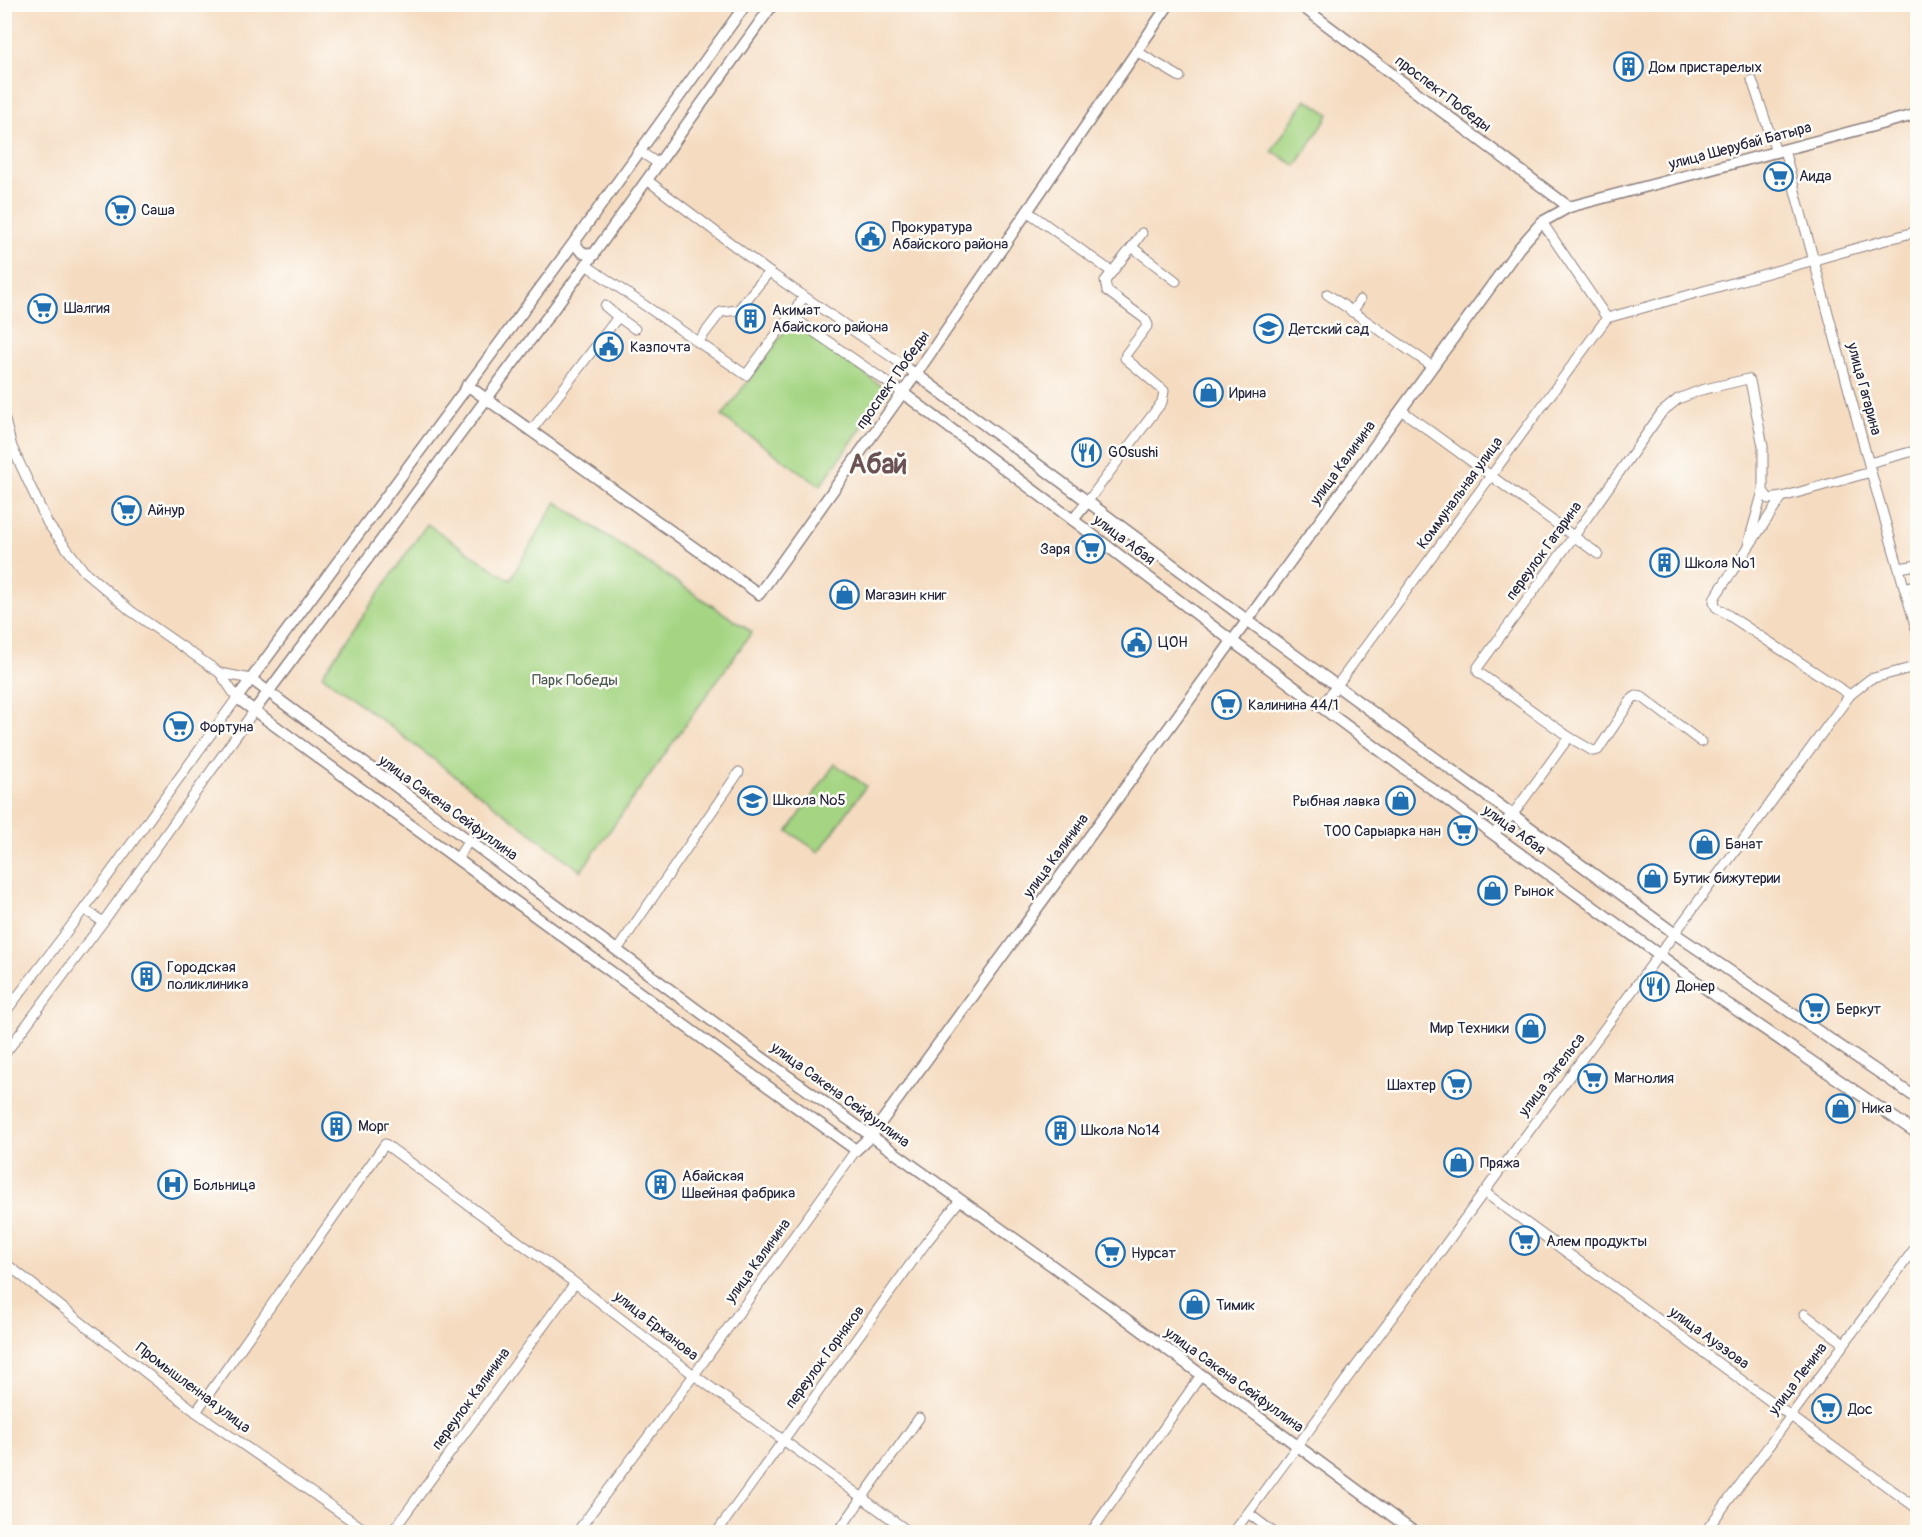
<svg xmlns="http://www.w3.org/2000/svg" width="1922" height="1537" font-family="Pangolin,sans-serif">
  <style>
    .green { fill: #a5d583; stroke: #647c5f; stroke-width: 1.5 }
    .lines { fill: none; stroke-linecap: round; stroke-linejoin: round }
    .minor-casing { stroke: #8c7f7e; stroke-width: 11 }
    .tertiary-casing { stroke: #8c7f7e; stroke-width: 13 }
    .minor { stroke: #fff; stroke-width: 9 }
    .tertiary { stroke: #fff; stroke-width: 10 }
    .labels { text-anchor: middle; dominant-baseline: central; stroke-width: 5; stroke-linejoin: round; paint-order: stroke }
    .poi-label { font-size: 15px; fill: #22223b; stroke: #fdfcf7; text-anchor: start }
    .street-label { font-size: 15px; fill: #22223b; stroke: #fdfcf7 }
    .park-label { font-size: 15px; fill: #495851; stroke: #fdfcf7 }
    .town-label { font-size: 27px; font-weight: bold; fill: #6b5355; stroke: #fdfcf7 }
  </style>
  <rect width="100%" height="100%" fill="#fdfcf7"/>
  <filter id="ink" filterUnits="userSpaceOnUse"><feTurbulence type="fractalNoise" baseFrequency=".0167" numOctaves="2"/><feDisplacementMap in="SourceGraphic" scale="12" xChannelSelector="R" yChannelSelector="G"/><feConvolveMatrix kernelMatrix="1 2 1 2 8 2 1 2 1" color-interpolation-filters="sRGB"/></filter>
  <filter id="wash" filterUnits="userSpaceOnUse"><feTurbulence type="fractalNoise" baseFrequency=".008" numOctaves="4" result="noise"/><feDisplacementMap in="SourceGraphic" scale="24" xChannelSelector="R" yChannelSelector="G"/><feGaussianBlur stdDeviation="1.35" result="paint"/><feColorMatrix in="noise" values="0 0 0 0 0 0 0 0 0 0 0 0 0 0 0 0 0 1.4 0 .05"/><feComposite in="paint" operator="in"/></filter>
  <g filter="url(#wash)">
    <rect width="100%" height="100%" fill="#f5dcc1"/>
    <!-- green -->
    <g class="green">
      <path d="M1306 99 1329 114 1296 166 1272 151Z"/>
      <path d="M792 321 888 391 820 486 722 416Z"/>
      <path d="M556 502 752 632 581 871 322 675 427 524 510 580Z"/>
      <path d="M835 764 866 786 819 852 788 831Z"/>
    </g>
  </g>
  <g filter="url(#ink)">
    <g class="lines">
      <defs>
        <g id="minor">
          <path d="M1136 51 1180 77"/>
          <path d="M1752 80 1776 152"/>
          <path d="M1784 150 1871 472 1918 635"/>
          <path d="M639 151 659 164"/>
          <path d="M647 180 769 272"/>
          <path d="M1027 211 1112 272 1105 281 1107 291 1145 319 1148 325 1126 354 1125 358 1164 391 1162 402 1088 501"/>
          <path d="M1542 222 1607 318"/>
          <path d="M1132 247 1142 233"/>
          <path d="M586 265 746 375 804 297"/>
          <path d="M1112 272 1132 247 1176 281"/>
          <path d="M1327 294 1432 366"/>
          <path d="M605 306 618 317"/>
          <path d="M1352 312 1360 300"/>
          <path d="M791 316 903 393"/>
          <path d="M698 342 721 312 738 310 769 272 916 374"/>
          <path d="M1401 410 1598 554"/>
          <path d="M4 417 12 447 48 524 84 571 131 611 220 673 237 698 84 909 4 1014"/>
          <path d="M531 431 618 317 635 329"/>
          <path d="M1869 463 1918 450"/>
          <path d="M1749 541 1763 491"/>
          <path d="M1899 568 1918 565"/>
          <path d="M1904 588 1918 584"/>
          <path d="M220 673 251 679"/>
          <path d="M1850 695 1716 607 1714 602 1715 597 1782 497 1871 472"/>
          <path d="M1321 707 1607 318 1918 231"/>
          <path d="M1569 737 1593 751 1598 750 1632 699 1636 696 1642 697 1701 742"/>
          <path d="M1493 834 1513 814 1569 737 1478 672V667L1574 536 1662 412 1678 399 1701 390 1748 379 1750 381 1763 446V491L1769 499 1782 497"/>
          <path d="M457 859 468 842"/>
          <path d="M84 909 103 922"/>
          <path d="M617 950 739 772"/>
          <path d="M4 1055 103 922 254 711"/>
          <path d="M1484 1192 1918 1509"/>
          <path d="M4 1262 196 1412 368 1532"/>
          <path d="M1804 1314 1844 1343"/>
          <path d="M196 1412 385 1144 575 1283 694 1375 909 1532"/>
          <path d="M1248 1513 1273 1532"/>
          <path d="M392 1532 575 1283"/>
          <path d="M577 1532 694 1375 856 1150"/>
          <path d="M717 1532 925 1244 960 1200"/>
          <path d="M838 1532 919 1418"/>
          <path d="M1091 1532 1201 1375"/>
          <path d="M1234 1532 1850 695 1870 679 1918 666"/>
          <path d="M1705 1532 1918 1244"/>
        </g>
        <g id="tertiary">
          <path d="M746 4 575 241 237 698 770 1088 856 1150 871 1136 1519 248 1542 222 1569 207 1918 114"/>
          <path d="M1299 4 1569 207"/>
          <path d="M575 241C578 251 583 254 594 255"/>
          <path d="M916 374 1247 620 1674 933 1918 1099"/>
          <path d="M467 385 759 594 916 374 1169 4"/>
          <path d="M903 393 1073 520 1232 641 1493 834 1716 996 1918 1134"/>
          <path d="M1073 520 1088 501"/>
          <path d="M251 679 750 1049 1107 1305 1414 1532"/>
          <path d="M254 711 578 276 773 4"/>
        </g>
      </defs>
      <!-- minor casing -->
      <use href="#minor" class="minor-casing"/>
      <!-- tertiary casing -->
      <use href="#tertiary" class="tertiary-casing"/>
      <!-- minor -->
      <use href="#minor" class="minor"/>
      <!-- tertiary -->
      <use href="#tertiary" class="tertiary"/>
    </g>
  </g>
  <!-- icons -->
  <defs>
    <symbol id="building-ring" viewBox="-11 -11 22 22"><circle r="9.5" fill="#fdfcf7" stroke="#1f6fb2" stroke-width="1.5"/><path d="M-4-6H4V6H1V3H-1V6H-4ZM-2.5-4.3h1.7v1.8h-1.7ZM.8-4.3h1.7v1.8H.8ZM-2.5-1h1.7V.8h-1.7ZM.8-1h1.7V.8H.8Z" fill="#1f6fb2"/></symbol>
    <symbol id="supermarket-ring" viewBox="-11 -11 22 22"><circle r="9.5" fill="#fdfcf7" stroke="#1f6fb2" stroke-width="1.5"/><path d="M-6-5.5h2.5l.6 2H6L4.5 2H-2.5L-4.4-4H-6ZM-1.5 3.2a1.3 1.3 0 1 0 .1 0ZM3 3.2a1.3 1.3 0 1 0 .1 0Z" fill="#1f6fb2"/></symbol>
    <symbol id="civic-ring" viewBox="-11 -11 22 22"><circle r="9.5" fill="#fdfcf7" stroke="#1f6fb2" stroke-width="1.5"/><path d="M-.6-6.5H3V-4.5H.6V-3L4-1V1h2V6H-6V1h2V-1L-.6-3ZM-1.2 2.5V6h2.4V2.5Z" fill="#1f6fb2"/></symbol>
    <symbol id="school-ring" viewBox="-11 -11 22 22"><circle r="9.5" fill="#fdfcf7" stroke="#1f6fb2" stroke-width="1.5"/><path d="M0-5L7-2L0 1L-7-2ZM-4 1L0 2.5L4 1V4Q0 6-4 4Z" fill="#1f6fb2"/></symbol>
    <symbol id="shop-ring" viewBox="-11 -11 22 22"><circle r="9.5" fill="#fdfcf7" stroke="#1f6fb2" stroke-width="1.5"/><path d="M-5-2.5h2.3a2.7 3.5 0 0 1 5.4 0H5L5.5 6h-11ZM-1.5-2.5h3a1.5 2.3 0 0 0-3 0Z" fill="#1f6fb2"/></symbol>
    <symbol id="restaurant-ring" viewBox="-11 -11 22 22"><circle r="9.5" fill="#fdfcf7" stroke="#1f6fb2" stroke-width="1.5"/><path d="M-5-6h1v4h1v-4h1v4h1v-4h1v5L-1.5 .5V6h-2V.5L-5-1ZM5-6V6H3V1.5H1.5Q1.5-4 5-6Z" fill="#1f6fb2"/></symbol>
    <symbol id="hospital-ring" viewBox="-11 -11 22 22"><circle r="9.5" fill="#fdfcf7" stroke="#1f6fb2" stroke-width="1.5"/><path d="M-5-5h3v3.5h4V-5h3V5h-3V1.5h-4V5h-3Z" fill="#1f6fb2"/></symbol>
  </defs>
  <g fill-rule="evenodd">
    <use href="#building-ring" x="1612" y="50" width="33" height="33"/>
    <use href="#supermarket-ring" x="1762" y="160" width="33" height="33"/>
    <use href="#supermarket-ring" x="104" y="194" width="33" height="33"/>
    <use href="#civic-ring" x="854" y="220" width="33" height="33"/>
    <use href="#supermarket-ring" x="26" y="292" width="33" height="33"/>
    <use href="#building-ring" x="734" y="302" width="33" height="33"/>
    <use href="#school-ring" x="1252" y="312" width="33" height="33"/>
    <use href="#civic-ring" x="592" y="330" width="33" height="33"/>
    <use href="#shop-ring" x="1192" y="376" width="33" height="33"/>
    <use href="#restaurant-ring" x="1070" y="436" width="33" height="33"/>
    <use href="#supermarket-ring" x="110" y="494" width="33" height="33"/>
    <use href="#supermarket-ring" x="1074" y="532" width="33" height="33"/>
    <use href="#building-ring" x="1648" y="546" width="33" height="33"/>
    <use href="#shop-ring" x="828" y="578" width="33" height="33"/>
    <use href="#civic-ring" x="1120" y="626" width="33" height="33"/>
    <use href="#supermarket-ring" x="1210" y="688" width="33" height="33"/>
    <use href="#supermarket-ring" x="162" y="710" width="33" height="33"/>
    <use href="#school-ring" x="736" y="784" width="33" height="33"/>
    <use href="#shop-ring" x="1384" y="784" width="33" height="33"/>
    <use href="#supermarket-ring" x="1446" y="814" width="33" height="33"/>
    <use href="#shop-ring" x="1688" y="828" width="33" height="33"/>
    <use href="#shop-ring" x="1636" y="862" width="33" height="33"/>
    <use href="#shop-ring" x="1476" y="874" width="33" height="33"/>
    <use href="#building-ring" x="130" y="960" width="33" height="33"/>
    <use href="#restaurant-ring" x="1638" y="970" width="33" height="33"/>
    <use href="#supermarket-ring" x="1798" y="992" width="33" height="33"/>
    <use href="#shop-ring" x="1514" y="1012" width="33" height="33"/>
    <use href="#supermarket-ring" x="1576" y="1062" width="33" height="33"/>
    <use href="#supermarket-ring" x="1440" y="1068" width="33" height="33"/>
    <use href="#shop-ring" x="1824" y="1092" width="33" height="33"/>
    <use href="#building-ring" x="320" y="1110" width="33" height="33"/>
    <use href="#building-ring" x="1044" y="1114" width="33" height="33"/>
    <use href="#shop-ring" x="1442" y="1146" width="33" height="33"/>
    <use href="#hospital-ring" x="156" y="1168" width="33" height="33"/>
    <use href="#building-ring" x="644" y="1168" width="33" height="33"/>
    <use href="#supermarket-ring" x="1508" y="1224" width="33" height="33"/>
    <use href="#supermarket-ring" x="1094" y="1236" width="33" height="33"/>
    <use href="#shop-ring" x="1178" y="1288" width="33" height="33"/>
    <use href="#supermarket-ring" x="1810" y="1392" width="33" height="33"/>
  </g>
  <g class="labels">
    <!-- poi labels -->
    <g class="poi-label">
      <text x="1649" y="67">Дом пристарелых</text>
      <text x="1799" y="176">Аида</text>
      <text x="141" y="210">Саша</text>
      <text x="892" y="227">Прокуратура<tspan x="892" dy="17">Абайского района</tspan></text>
      <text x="64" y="308">Шалгия</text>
      <text x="772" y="310">Акимат<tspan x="772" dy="17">Абайского района</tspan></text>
      <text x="1289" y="329">Детский сад</text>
      <text x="630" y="347">Казпочта</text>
      <text x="1229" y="393">Ирина</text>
      <text x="1108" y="452">GOsushi</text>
      <text x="147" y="510">Айнур</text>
      <text x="1070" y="549" text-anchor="end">Заря</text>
      <text x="1685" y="563">Школа №1</text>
      <text x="865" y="595">Магазин книг</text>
      <text x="1158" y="642">ЦОН</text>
      <text x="1248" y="705">Калинина 44/1</text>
      <text x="200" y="727">Фортуна</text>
      <text x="773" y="800">Школа №5</text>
      <text x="1380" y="801" text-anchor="end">Рыбная лавка</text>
      <text x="1441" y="831" text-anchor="end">ТОО Сарыарка нан</text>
      <text x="1725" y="844">Банат</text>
      <text x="1673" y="878">Бутик бижутерии</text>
      <text x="1514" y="891">Рынок</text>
      <text x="167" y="967">Городская<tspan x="167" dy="17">поликлиника</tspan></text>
      <text x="1676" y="986">Донер</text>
      <text x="1836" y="1009">Беркут</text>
      <text x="1509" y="1028" text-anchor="end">Мир Техники</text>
      <text x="1614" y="1078">Магнолия</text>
      <text x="1436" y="1085" text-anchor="end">Шахтер</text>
      <text x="1861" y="1108">Ника</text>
      <text x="358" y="1126">Морг</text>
      <text x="1081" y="1130">Школа №14</text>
      <text x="1480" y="1163">Пряжа</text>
      <text x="682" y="1176">Абайская<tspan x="682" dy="17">Швейная фабрика</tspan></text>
      <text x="193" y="1185">Больница</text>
      <text x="1546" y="1241">Алем продукты</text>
      <text x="1131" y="1253">Нурсат</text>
      <text x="1216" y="1305">Тимик</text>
      <text x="1848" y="1409">Дос</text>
    </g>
    <!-- street labels -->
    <g class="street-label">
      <text transform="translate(1443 94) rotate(37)">проспект Победы</text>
      <text transform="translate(1740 146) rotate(-15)">улица Шерубай Батыра</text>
      <text transform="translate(893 380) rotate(-55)">проспект Победы</text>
      <text transform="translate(1864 389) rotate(75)">улица Гагарина</text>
      <text transform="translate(1343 463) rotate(-54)">улица Калинина</text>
      <text transform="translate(1460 493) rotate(-54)">Коммунальная улица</text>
      <text transform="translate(1124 540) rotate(37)">улица Абая</text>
      <text transform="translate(1544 551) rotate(-54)">переулок Гагарина</text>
      <text transform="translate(448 808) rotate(36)">улица Сакена Сейфуллина</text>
      <text transform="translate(1514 830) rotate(36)">улица Абая</text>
      <text transform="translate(1056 856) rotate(-54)">улица Калинина</text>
      <text transform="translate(1552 1075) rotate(-53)">улица Энгельса</text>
      <text transform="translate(840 1095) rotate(36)">улица Сакена Сейфуллина</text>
      <text transform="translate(758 1261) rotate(-54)">улица Калинина</text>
      <text transform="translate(656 1326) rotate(38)">улица Ержанова</text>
      <text transform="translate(1709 1338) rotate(36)">улица Ауэзова</text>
      <text transform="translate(825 1357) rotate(-54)">переулок Горняков</text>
      <text transform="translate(1798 1379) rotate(-53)">улица Ленина</text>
      <text transform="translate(1234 1380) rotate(36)">улица Сакена Сейфуллина</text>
      <text transform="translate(193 1388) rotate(37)">Промышленная улица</text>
      <text transform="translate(471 1399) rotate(-54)">переулок Калинина</text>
    </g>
    <!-- park labels -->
    <g class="park-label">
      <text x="575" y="680">Парк Победы</text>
    </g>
    <!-- town labels -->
    <g class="town-label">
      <text x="878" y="464">Абай</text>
    </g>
  </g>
  <!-- margin -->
  <rect width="1922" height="1537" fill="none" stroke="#fdfcf7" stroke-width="24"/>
</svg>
